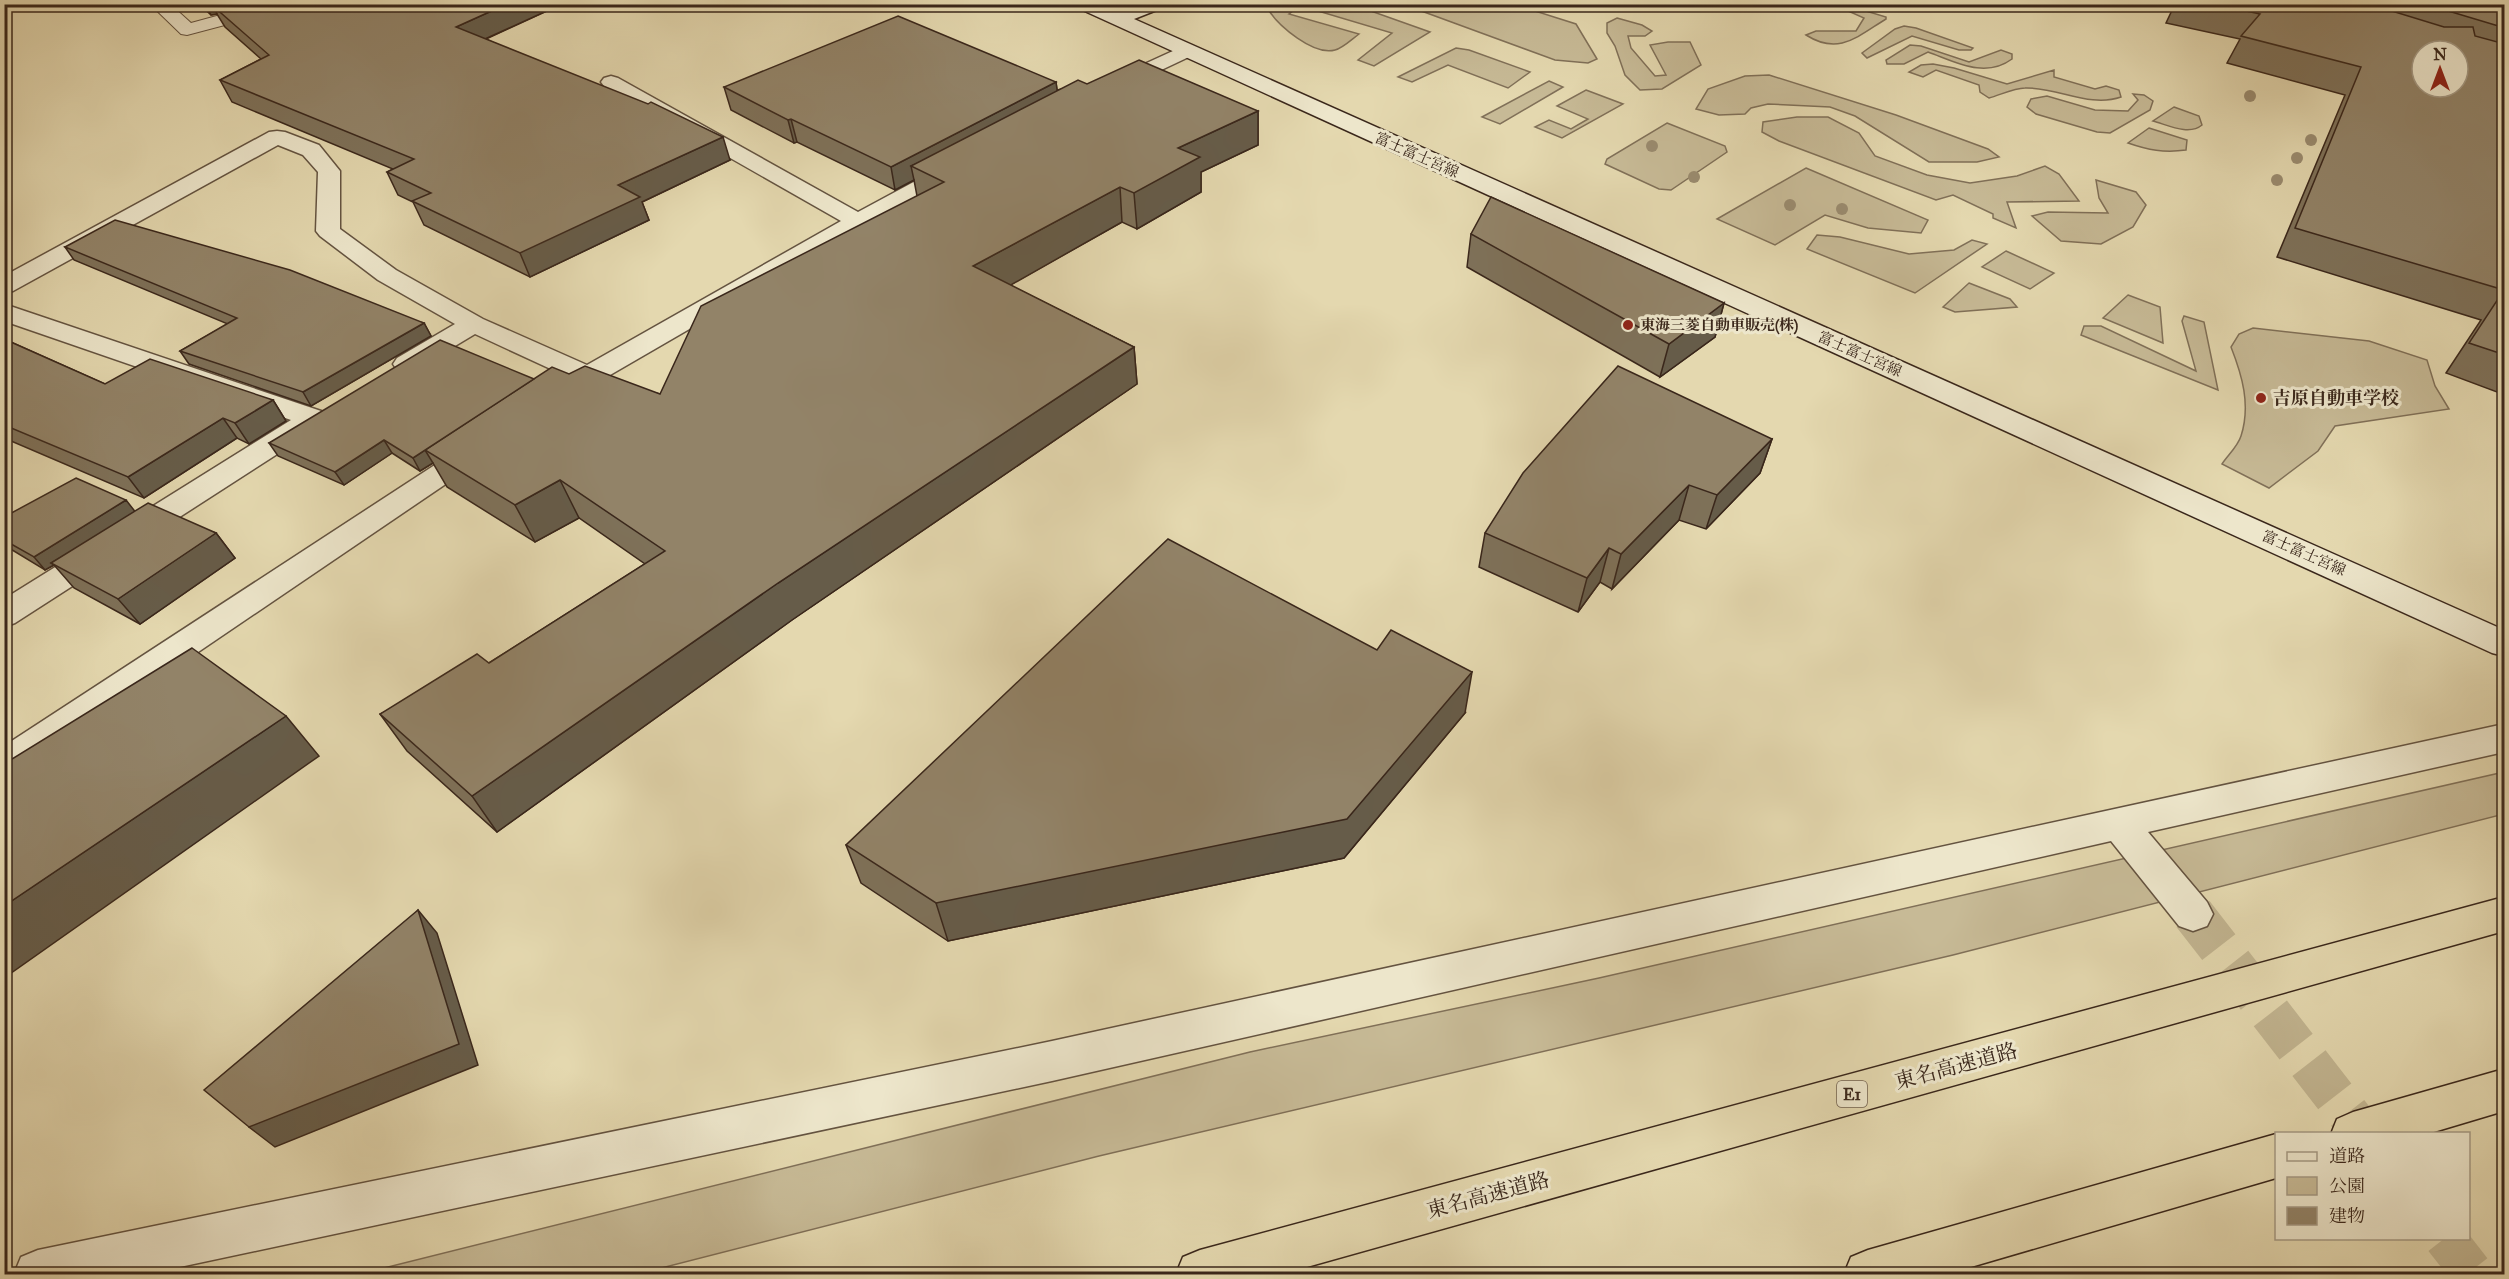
<svg xmlns="http://www.w3.org/2000/svg" width="2509" height="1279" font-family="'IM FELL Great Primer','Noto Serif JP',serif">
  <style>
    .green { fill: #c7ba96; stroke: #807058; stroke-width: 1.5 }
    .lines { fill: none; stroke-linecap: round; stroke-linejoin: round }
    .street-tunnel { stroke: #c2b591; stroke-width: 42; stroke-dasharray: 42 21; stroke-linecap: butt }
    .lane-casing { stroke: #645340; stroke-width: 2 }
    .street-casing { stroke: #645340; stroke-width: 3 }
    .secondary-casing { stroke: #3a271b; stroke-width: 3 }
    .highway-casing { stroke: #3a271b; stroke-width: 3 }
    .lane { fill: #ede6cb; fill-rule: evenodd }
    .street { fill: #ede6cb; fill-rule: evenodd }
    .secondary { fill: #ede6cb; fill-rule: evenodd }
    .highway { fill: #e4d8af; fill-rule: evenodd }
    .tree { fill: #9a8b6f }
    .wall { fill: #7e7159; stroke: #3a271b; stroke-width: 1.5 }
    .shaded-wall { fill: #665c49; stroke: #3a271b; stroke-width: 1.5 }
    .building { fill: #928368; stroke: #3a271b; stroke-width: 1.5; fill-rule: evenodd }
    .poi-dot { fill: #8f2418; stroke: #ede6cb; stroke-width: 2 }
    .labels { text-anchor: middle; dominant-baseline: central; stroke-width: 6; stroke-linejoin: round; paint-order: stroke }
    .far-street-label { font-size: 15px; fill: #3a271b; stroke: #ede6cb }
    .far-poi-label { font-size: 15px; font-weight: bold; fill: #3a271b; stroke: #ede6cb; text-anchor: start }
    .shield { fill: #ede6cb; stroke: #706050; stroke-width: 1.5 }
    .shield-label { font-size: 16px; font-weight: bold; fill: #3a271b }
    .poi-label { font-size: 18px; font-weight: bold; fill: #3a271b; stroke: #ede6cb; text-anchor: start }
    .near-street-label { font-size: 21px; fill: #3a271b; stroke: #ede6cb }
  </style>
  <rect width="100%" height="100%" fill="#e4d8af"/>
  <filter id="stains"><feTurbulence type="fractalNoise" baseFrequency=".00333" numOctaves="4"/><feColorMatrix values="0 0 0 0 .2 0 0 0 0 .09 0 0 0 0 .02 0 0 0 .5 -.17"/></filter>
  <radialGradient id="worn" r=".72"><stop offset=".6" stop-color="#630" stop-opacity="0"/><stop offset="1" stop-color="#630" stop-opacity=".3"/></radialGradient>
  <!-- green -->
  <g class="green">
    <path d="M1274 4 1301 5 1289 14 1359 34C1352 39 1343 48 1335 50 1314 56 1278 26 1268 9Z"/>
    <path d="M1327 5H1354L1430 32 1374 66 1358 60 1392 33 1318 11Z"/>
    <path d="M1405 5H1516L1576 24 1597 59 1588 63 1555 60Z"/>
    <path d="M1819 5H1846L1886 17V19C1858 36 1839 56 1806 35L1816 31H1856L1864 18 1846 10Z"/>
    <path d="M1617 18 1642 25 1652 31 1645 36H1628L1631 48 1655 76 1666 75 1650 45 1668 42H1690L1701 65 1662 89 1640 90 1625 75 1615 46 1607 33V23Z"/>
    <path d="M1904 26 1916 28 1973 48 1971 50H1959L1912 36 1867 58 1862 53 1895 29Z"/>
    <path d="M1910 45 1921 46 1969 62 2001 50 2012 54V59C1985 79 1956 62 1928 52L1904 64H1887L1886 60Z"/>
    <path d="M1456 48 1469 50 1530 72 1508 88 1448 65 1412 82 1398 77Z"/>
    <path d="M1933 64 1954 68 2007 84 2054 70V77L2095 89 2106 86 2119 90 2121 97C2089 108 2058 87 2025 88 2014 88 2000 95 1989 98L1980 92 1979 85 1936 70 1923 77 1909 72 1921 65Z"/>
    <path d="M1769 75 1896 115 1988 149 1999 157 1977 162H1929L1855 116 1830 107 1768 104 1751 108 1745 114 1719 115 1696 109 1708 89 1745 76Z"/>
    <path d="M1549 81 1563 87 1500 124 1482 117Z"/>
    <path d="M1586 90 1623 104 1562 138 1535 127 1549 120 1571 129 1588 119 1557 106Z"/>
    <path d="M2133 94 2144 95 2153 101 2150 110 2110 133 2097 132 2036 114 2027 107 2031 99 2047 96 2095 110 2128 111 2138 100Z"/>
    <path d="M2174 107 2199 116 2202 125C2189 136 2168 125 2153 121Z"/>
    <path d="M1797 117H1828L1859 133 1875 156 1927 175 1970 183 2017 176 2045 166 2059 174 2079 201 2007 202 2016 228 1993 218V214L1953 195 1936 200 1779 141 1762 132 1763 122Z"/>
    <path d="M1667 123 1725 146 1727 152 1671 190 1659 189 1605 164 1607 159Z"/>
    <path d="M2149 128 2187 140 2186 150C2164 153 2148 150 2128 143Z"/>
    <path d="M1806 168 1928 220 1921 233 1868 228 1825 215 1775 245 1717 219Z"/>
    <path d="M2096 180 2136 192 2146 205 2133 227 2101 244 2061 241 2032 216 2048 212 2108 213 2099 198Z"/>
    <path d="M1817 235 1840 237 1909 254 1954 250 1972 240 1987 244 1915 293 1807 249Z"/>
    <path d="M2006 251 2054 273 2030 289 1982 267Z"/>
    <path d="M1969 283 2010 299 2017 307 1955 312 1943 307Z"/>
    <path d="M2128 295 2160 307 2163 343 2103 318Z"/>
    <path d="M2184 316 2204 322 2218 390 2081 335 2084 326H2101L2196 371 2182 321Z"/>
    <path d="M2253 328 2369 341 2427 360 2435 386 2449 409 2335 426 2318 451 2269 488 2222 464C2228 455 2238 446 2241 436 2251 405 2242 375 2231 347L2239 334Z"/>
    <path d="M2504 772V814L1953 955 1099 1156 638 1274H360L1250 1052 1599 978Z"/>
  </g>
  <g class="lines">
    <!-- street-tunnel -->
    <g class="street-tunnel">
      <path d="M2193 914 2364 1134"/>
      <path d="M2445 1238 2473 1274"/>
    </g>
    <defs>
      <path id="lane" d="M150 4H170L191 23 261 4H292L289 8 187 35 181 34Z"/>
      <g id="street">
        <path d="M1186 45 1193 47 1196 51 1193 55 1119 90H1105L1102 86 1105 82Z"/>
        <path d="M611 76 618 78 858 212 947 164 955 162 963 164 966 169 963 174 884 216 598 382C582 392 569 406 550 401L546 395 550 389 568 377 475 334 415 370 406 372 397 370 393 364 397 358 455 324 378 280 320 236 316 231 318 172 303 155 278 145 13 291 4 293V276L269 132 277 131 285 132 319 145 340 171V229L396 270 483 319 587 365 841 221 604 86 601 82 604 78Z"/>
        <path d="M4 304 324 412 328 418 324 424 15 623 4 627V599L291 420 4 321Z"/>
        <path d="M477 441 487 444 491 450 487 456 17 775 4 779V746L467 444Z"/>
        <path d="M2504 724V752L2148 832 2207 902 2213 914 2207 926 2193 931 2179 926 2111 841 1052 1081 147 1274H14L21 1257 38 1250 1052 1041Z"/>
      </g>
      <path id="secondary" d="M1076 4H1102L1119 12 1137 4H1164L1162 8 1134 19 2504 630V656L2492 653 1111 23 1078 8Z"/>
      <g id="highway">
        <path d="M2504 897V931L1282 1274H1176L1183 1257 1200 1250Z"/>
        <path d="M2504 1069V1111L2427 1134H2331L2337 1119 2353 1112Z"/>
        <path d="M2276 1134V1178L1947 1274H1844L1851 1257 1868 1250Z"/>
      </g>
    </defs>
    <!-- lane casing -->
    <use href="#lane" class="lane-casing"/>
    <!-- street casing -->
    <use href="#street" class="street-casing"/>
    <!-- secondary casing -->
    <use href="#secondary" class="secondary-casing"/>
    <!-- highway casing -->
    <use href="#highway" class="highway-casing"/>
    <!-- lane -->
    <use href="#lane" class="lane"/>
    <!-- street -->
    <use href="#street" class="street"/>
    <!-- secondary -->
    <use href="#secondary" class="secondary"/>
    <!-- highway -->
    <use href="#highway" class="highway"/>
  </g>
  <!-- trees -->
  <g class="tree">
    <circle cx="2250" cy="96" r="6"/>
    <circle cx="2311" cy="140" r="6"/>
    <circle cx="1652" cy="146" r="6"/>
    <circle cx="2297" cy="158" r="6"/>
    <circle cx="1694" cy="177" r="6"/>
    <circle cx="2277" cy="180" r="6"/>
    <circle cx="1790" cy="205" r="6"/>
    <circle cx="1842" cy="209" r="6"/>
  </g>
  <!-- wall -->
  <g class="wall">
    <path d="M199 4H562L486 39 730 160 642 202 649 220 530 277 424 225 413 202 398 195 387 172 393 169 232 102 220 80 261 59 225 27 217 14 211 15Z"/>
    <path d="M2175 4H2505V395L2446 373 2481 320 2277 257 2345 95 2227 63 2240 39 2166 23Z"/>
    <path d="M1056 82 1057 90 1087 84 1258 111V145L1201 172V192L1137 229 1122 222 1010 285 1134 347 1137 384 792 620 497 832 407 751 380 714 489 663 645 564 579 518 535 542 447 487 433 463 420 471 392 453 344 485 278 456 269 443 534 379 569 374 660 394 917 196 914 180 895 190 797 142 794 143 731 110 724 87Z"/>
    <path d="M1471 234 1724 303 1715 337 1660 377 1467 267Z"/>
    <path d="M65 247 424 323 431 336 311 406 189 364 180 351 228 324 74 260Z"/>
    <path d="M4 339 105 384 273 400 286 421 249 444 237 438 144 498 4 438Z"/>
    <path d="M1772 439 1760 473 1706 529 1679 520 1612 589 1600 582 1578 612 1479 567 1485 533Z"/>
    <path d="M134 511 216 533 235 558 140 624 74 588 54 565 45 570 4 545V517Z"/>
    <path d="M1465 713 1344 858 948 941 861 883 846 845Z"/>
  </g>
  <!-- shaded-wall -->
  <g class="shaded-wall">
    <path d="M205 4H251L213 6 217 14 211 15Z"/>
    <path d="M507 4H562L465 48 456 27Z"/>
    <path d="M1056 82 1059 104 911 166 914 180 895 190 891 167Z"/>
    <path d="M1258 111V145L1201 172V192L1137 229 1134 193 1178 148Z"/>
    <path d="M791 119 797 142 794 143 788 120Z"/>
    <path d="M723 137 730 160 642 202 649 220 530 277 520 253 618 185Z"/>
    <path d="M1120 187 1122 222 979 303 973 266Z"/>
    <path d="M1724 303 1715 337 1660 377 1669 344Z"/>
    <path d="M424 323 431 336 311 406 303 392Z"/>
    <path d="M1134 347 1137 384 792 620 497 832 472 796 778 583Z"/>
    <path d="M273 400 286 421 249 444 235 423Z"/>
    <path d="M223 418 237 438 144 498 128 477Z"/>
    <path d="M1772 439 1760 473 1706 529 1717 495Z"/>
    <path d="M384 440 392 453 344 485 335 472Z"/>
    <path d="M425 450 433 463 420 471 413 458Z"/>
    <path d="M560 480 579 518 535 542 515 505Z"/>
    <path d="M1689 485 1679 520 1612 589 1621 554Z"/>
    <path d="M126 500 137 514 51 563 54 565 45 570 34 557Z"/>
    <path d="M216 533 235 558 140 624 118 599Z"/>
    <path d="M1609 548 1600 582 1578 612 1587 578Z"/>
    <path d="M1472 672 1465 713 1344 858 948 941 936 903Z"/>
    <path d="M286 716 319 756 4 978V906Z"/>
    <path d="M418 910 437 933 478 1065 275 1147 249 1127Z"/>
  </g>
  <!-- building -->
  <g class="building">
    <path d="M219 4H507L456 27 648 104 651 102 723 137 618 185 640 197 520 253 412 201 431 193 387 172 414 159 220 80 269 55 213 6Z"/>
    <path d="M2214 4H2369L2444 27H2473L2475 36 2505 44V355L2469 343 2504 290 2295 228 2361 67 2241 36 2260 14ZM2422 51H2458V87H2422Z"/>
    <path d="M2425 4H2505V28Z"/>
    <path d="M898 16 1056 82 891 167 791 119 788 120 724 87Z"/>
    <path d="M1139 60 1258 111 1178 148 1200 157 1134 193 1120 187 973 266 1134 347 778 583 472 796 380 714 477 654 489 663 665 551 560 480 515 505 425 450 552 367 569 374 585 366 660 394 701 306 944 182 911 166 1078 80 1087 84Z"/>
    <path d="M1491 197 1724 303 1669 344 1471 234Z"/>
    <path d="M115 220 290 270 424 323 303 392 180 351 237 318 65 247Z"/>
    <path d="M4 339 105 384 150 359 273 400 235 423 223 418 128 477 4 425Z"/>
    <path d="M440 340 534 379 413 458 384 440 335 472 269 443Z"/>
    <path d="M1618 366 1772 439 1717 495 1689 485 1621 554 1609 548 1587 578 1485 533 1523 473Z"/>
    <path d="M76 478 126 500 34 557 4 540V517Z"/>
    <path d="M148 503 216 533 118 599 51 563Z"/>
    <path d="M1168 539 1377 650 1391 630 1472 672 1347 819 936 903 846 845Z"/>
    <path d="M192 648 286 716 4 906V764Z"/>
    <path d="M418 910 459 1044 249 1127 204 1090Z"/>
  </g>
  <!-- markers -->
  <g class="poi-dot">
    <circle cx="1628" cy="325" r="6"/>
    <circle cx="2261" cy="398" r="6"/>
  </g>
  <g class="labels">
    <!-- far-street labels -->
    <g class="far-street-label">
      <text transform="translate(1417 155) rotate(24)">富士富士宮線</text>
      <text transform="translate(1860 354) rotate(24)">富士富士宮線</text>
      <text transform="translate(2304 553) rotate(24)">富士富士宮線</text>
    </g>
    <!-- far-poi labels -->
    <g class="far-poi-label">
      <text x="1640" y="325">東海三菱自動車販売(株)</text>
    </g>
    <!-- shield labels -->
    <rect class="shield" x="1837" y="1081" width="30" height="26" rx="4.5"/>
    <g class="shield-label">
      <text x="1852" y="1094">E1</text>
    </g>
    <!-- poi labels -->
    <g class="poi-label">
      <text x="2273" y="398">吉原自動車学校</text>
    </g>
    <!-- near-street labels -->
    <g class="near-street-label">
      <text transform="translate(1956 1066) rotate(-15)">東名高速道路</text>
      <text transform="translate(1488 1195) rotate(-15)">東名高速道路</text>
    </g>
  </g>
  <!-- margin -->
  <rect width="2509" height="1279" fill="none" stroke="#e4d8af" stroke-width="24"/>
  <rect x="6" y="6" width="2497" height="1267" fill="none" stroke="#3a271b" stroke-width="3"/>
  <rect x="12" y="12" width="2485" height="1255" fill="none" stroke="#3a271b" stroke-width="1.5"/>
  <!-- legend -->
  <rect x="2275" y="1132" width="195" height="108" fill="#ede6cb" stroke="#a59a85" stroke-width="1.5"/>
  <rect x="2287" y="1152" width="30" height="9" fill="#ede6cb" stroke="#a59a85" stroke-width="1.5"/>
  <text x="2329" y="1162" font-size="18" fill="#3a271b">道路</text>
  <rect x="2287" y="1177" width="30" height="18" fill="#c7ba96" stroke="#a59a85" stroke-width="1.5"/>
  <text x="2329" y="1192" font-size="18" fill="#3a271b">公園</text>
  <rect x="2287" y="1207" width="30" height="18" fill="#928368" stroke="#a59a85" stroke-width="1.5"/>
  <text x="2329" y="1222" font-size="18" fill="#3a271b">建物</text>
  <!-- north arrow -->
  <g transform="translate(2440 69)"><circle r="28" fill="#ede6cb" stroke="#a59a85" stroke-width="1.5"/>
  <path d="M0-4.5L10 22L0 15L-10 22Z" fill="#8f2418"/>
  <text y="-9" font-size="16" font-weight="bold" text-anchor="middle" fill="#3a271b">N</text>
  </g>
  <rect width="100%" height="100%" filter="url(#stains)"/>
  <rect width="100%" height="100%" fill="url(#worn)"/>
</svg>
